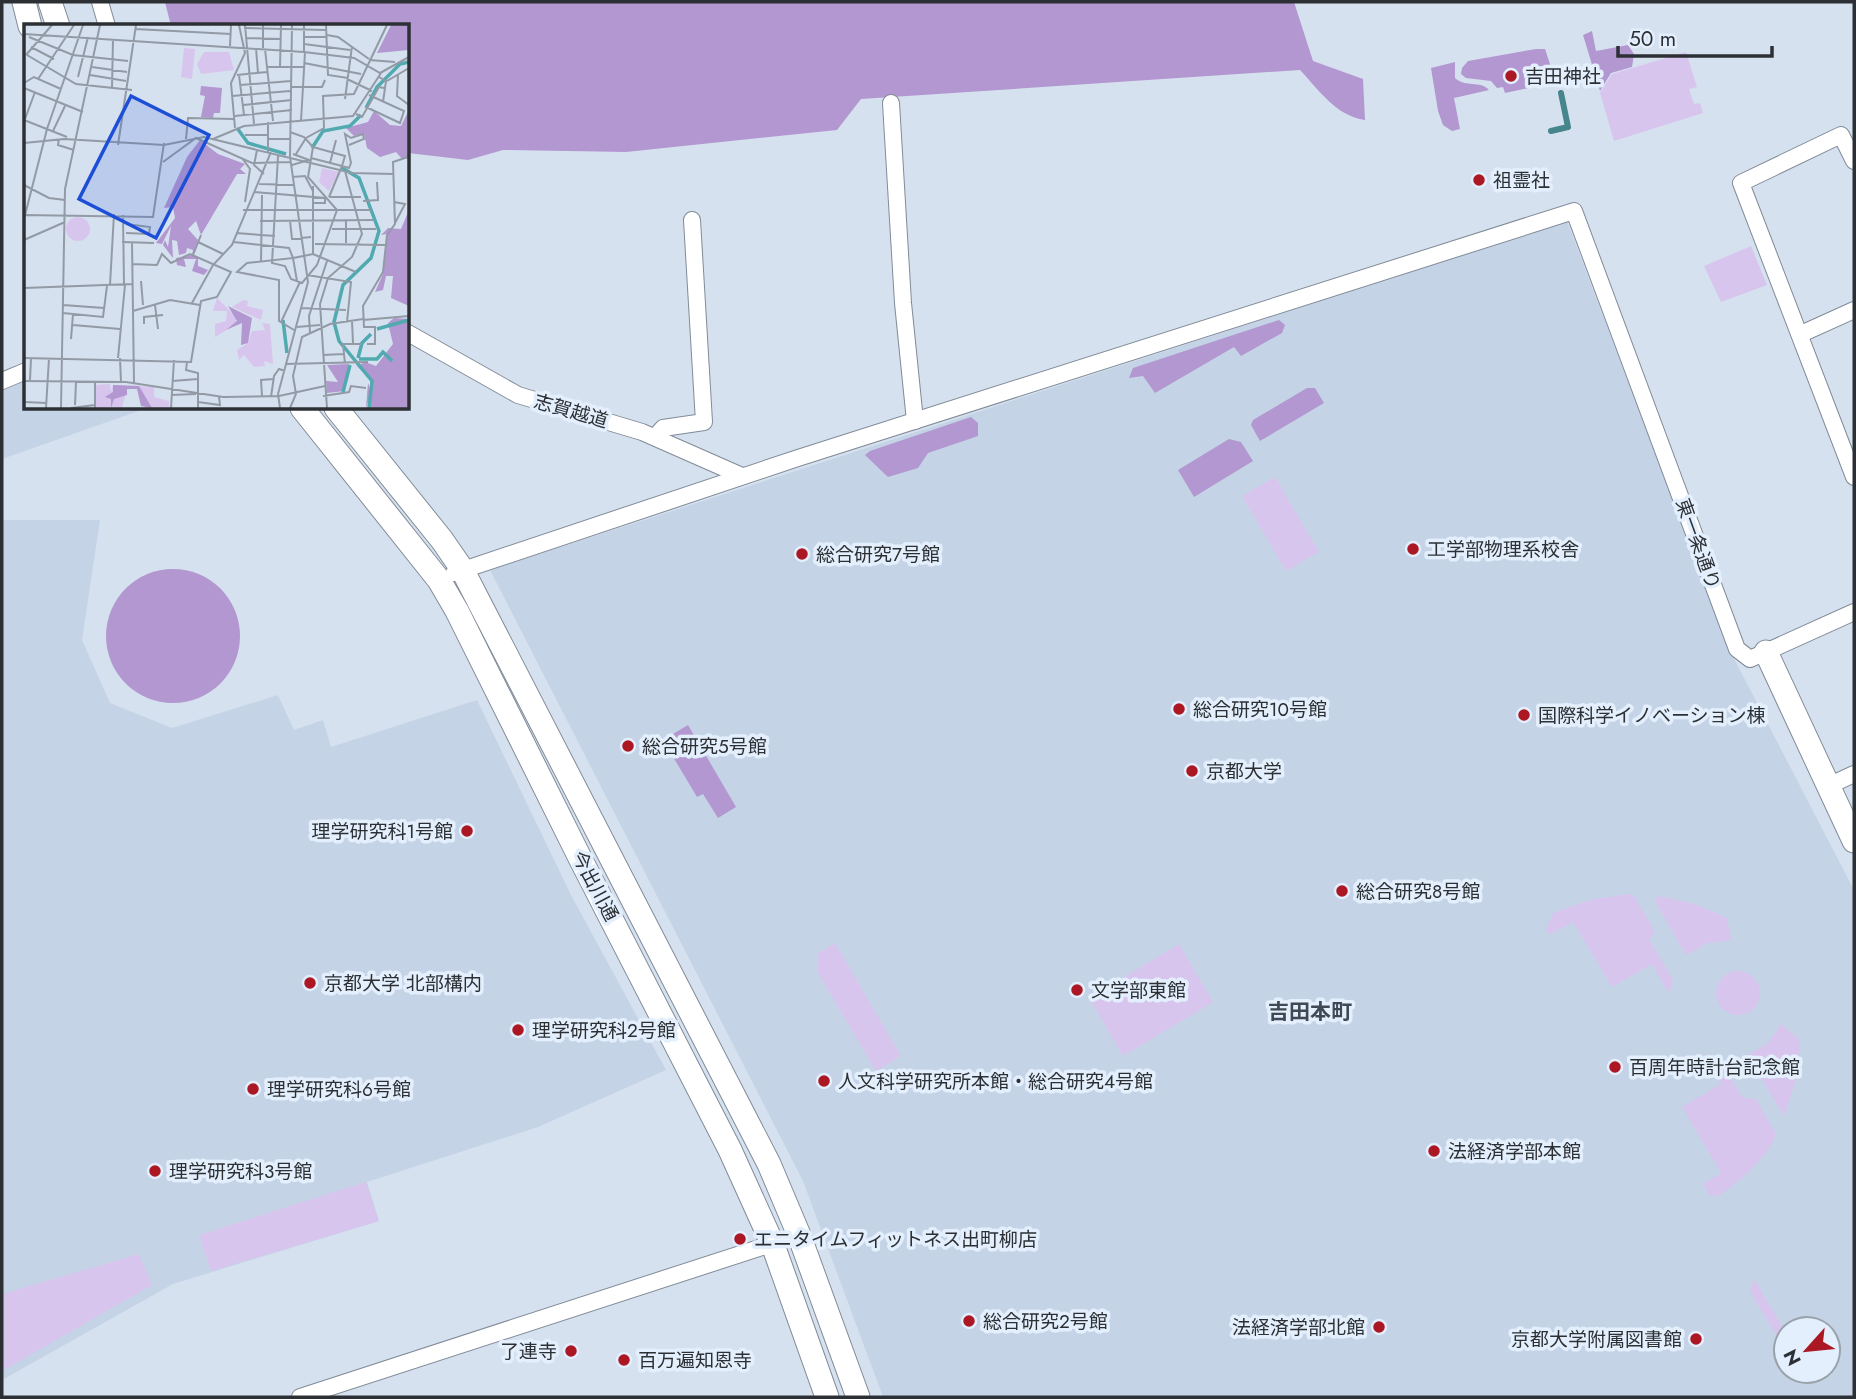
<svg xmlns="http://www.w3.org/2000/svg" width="1856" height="1399" font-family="Jost,'Noto Sans JP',sans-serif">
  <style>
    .built { fill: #c5d3e7; fill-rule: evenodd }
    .green { fill: #d8c5ee }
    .forest { fill: #b297d0 }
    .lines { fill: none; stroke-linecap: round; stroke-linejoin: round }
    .stream { stroke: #45858b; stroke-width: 6 }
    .street-casing { stroke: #818b98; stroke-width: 18 }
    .secondary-casing { stroke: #818b98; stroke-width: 25 }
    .street { stroke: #fff; stroke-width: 16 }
    .secondary { stroke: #fff; stroke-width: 23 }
    .poi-dot { fill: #ac1724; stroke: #e3effc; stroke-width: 2.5 }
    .labels { text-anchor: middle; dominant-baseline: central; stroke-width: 7; stroke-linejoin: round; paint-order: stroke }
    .poi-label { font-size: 19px; fill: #2c3035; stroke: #e3effc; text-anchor: start }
    .street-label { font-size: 19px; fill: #2c3035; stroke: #e3effc }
    .neighbourhood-label { font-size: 21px; font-weight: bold; fill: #3f4853; stroke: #e3effc }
    .inset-river { fill: none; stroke: #50aab0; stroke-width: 3.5 }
    .inset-road { fill: none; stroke: #929aa5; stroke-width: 2 }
    .view { fill: #1d4ed8; fill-opacity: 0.15; stroke: #1d4ed8; stroke-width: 3.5 }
    .inset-edge { fill: none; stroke: #2c3035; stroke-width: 3.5 }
  </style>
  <rect width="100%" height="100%" fill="#d6e1ef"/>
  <!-- built -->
  <g class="built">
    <path d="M1567 221 1730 651 1854 890V1397H883L803 1181 490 570ZM1786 1329H1828V1371H1786Z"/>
    <path d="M26 381V408H147L2 459V391Z"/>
    <path d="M2 520H100L82 640 110 703 172 728 278 695 294 730 323 720 331 747 477 700 571 895 666 1070 538 1127 367 1182 379 1221 173 1284 2 1380Z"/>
  </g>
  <!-- green -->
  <g class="green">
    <path d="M1686 52 1697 87 1689 89 1694 104 1700 103 1703 113 1614 141 1600 93 1612 74Z"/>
    <path d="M1751 246 1767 285 1721 302 1704 266Z"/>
    <path d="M1275 477 1319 552 1286 571 1242 496Z"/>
    <path d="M1628 894 1635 897 1655 932 1649 939 1673 980 1669 994 1652 964 1612 987 1573 922 1549 935 1546 929 1553 913 1590 900Z"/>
    <path d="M1659 896 1695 904 1727 918 1731 940 1708 943 1686 955 1656 903V899Z"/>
    <path d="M835 943 901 1056 876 1071 818 973 817 954Z"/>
    <path d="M1179 944 1213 1002 1123 1056 1089 998Z"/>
    <circle cx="1738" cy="993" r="22"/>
    <path d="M1781 1024 1800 1040 1796 1079 1784 1117 1748 1055 1768 1043Z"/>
    <path d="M1705 1054 1720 1060 1743 1098 1756 1099 1776 1134C1768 1158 1739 1181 1719 1196L1709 1195 1703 1184 1721 1173 1682 1107 1721 1084Z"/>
    <path d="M366 1182 379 1221 211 1271 199 1235Z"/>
    <path d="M139 1254 152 1285 2 1371V1294Z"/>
    <path d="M1755 1280 1786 1333V1352L1752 1295 1750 1289Z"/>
  </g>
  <!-- forest -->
  <g class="forest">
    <path d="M165 2H1294L1313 61 1363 79 1365 120C1336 116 1319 90 1300 70L861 99 837 130 626 152 503 150 468 160 408 153V26H171Z"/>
    <path d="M1592 31 1596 51 1628 45 1634 54 1632 67 1611 73 1600 91 1583 35Z"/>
    <path d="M1536 49H1545L1556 82 1505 93 1503 87 1497 88 1491 81 1466 78 1461 74 1462 68 1468 61Z"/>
    <path d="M1455 62V78C1466 88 1480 80 1489 90L1454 98 1460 129 1452 131 1443 125 1438 111 1431 68Z"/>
    <path d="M1279 320 1285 325 1282 333 1241 356 1234 347 1155 393 1143 376 1129 378 1133 368Z"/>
    <path d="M1307 388H1315L1324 403 1260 441 1251 425 1253 420Z"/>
    <path d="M971 417 978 423V436L928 453 918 468 888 477 865 455 870 451Z"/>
    <path d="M1229 439 1241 442 1253 461 1194 497 1178 470Z"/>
    <circle cx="173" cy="636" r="67"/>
    <path d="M688 725 736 807 718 818 703 794 697 797 663 740Z"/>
  </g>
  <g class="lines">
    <!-- stream -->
    <path class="stream" d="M1551 131 1568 127 1561 93"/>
    <defs>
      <g id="street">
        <path d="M100 2 107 26"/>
        <path d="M891 103 903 303 915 421"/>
        <path d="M1854 161 1841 135 1741 183 1854 477"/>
        <path d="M408 333 518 395 642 432 742 476"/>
        <path d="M1801 334 1854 310"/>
        <path d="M2 381 26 371"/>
        <path d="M655 437 663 428 704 422 692 220"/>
        <path d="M454 573 798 458 1574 211 1737 649 1750 659 1854 612"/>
        <path d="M1828 786 1854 774"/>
        <path d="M300 1397 799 1235"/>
      </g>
      <g id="secondary">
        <path d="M24 2 30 26"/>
        <path d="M50 2 58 26"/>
        <path d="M302 408 439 580 457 611 580 858 730 1150 773 1245 827 1397"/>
        <path d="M336 408 442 540 462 569 769 1164 799 1235 858 1397"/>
        <path d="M1766 652 1854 841"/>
      </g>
    </defs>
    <!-- street casing -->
    <use href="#street" class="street-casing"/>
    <!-- secondary casing -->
    <use href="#secondary" class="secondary-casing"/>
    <!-- street -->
    <use href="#street" class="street"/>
    <!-- secondary -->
    <use href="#secondary" class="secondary"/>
  </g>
  <!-- markers -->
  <g class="poi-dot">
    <circle cx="1511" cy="76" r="7"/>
    <circle cx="1479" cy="180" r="7"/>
    <circle cx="1413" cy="549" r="7"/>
    <circle cx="802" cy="554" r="7"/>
    <circle cx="1179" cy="709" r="7"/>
    <circle cx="1524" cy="715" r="7"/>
    <circle cx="628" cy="746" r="7"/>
    <circle cx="1192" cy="771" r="7"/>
    <circle cx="467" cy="831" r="7"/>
    <circle cx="1342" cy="891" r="7"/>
    <circle cx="310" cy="983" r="7"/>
    <circle cx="1077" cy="990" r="7"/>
    <circle cx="518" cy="1030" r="7"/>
    <circle cx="1615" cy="1067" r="7"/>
    <circle cx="824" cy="1081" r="7"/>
    <circle cx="253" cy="1089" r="7"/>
    <circle cx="1434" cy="1151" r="7"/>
    <circle cx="155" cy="1171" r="7"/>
    <circle cx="740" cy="1239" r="7"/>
    <circle cx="969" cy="1321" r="7"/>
    <circle cx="1379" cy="1327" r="7"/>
    <circle cx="1696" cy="1339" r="7"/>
    <circle cx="571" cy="1351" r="7"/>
    <circle cx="624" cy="1360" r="7"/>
  </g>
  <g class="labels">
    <!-- poi labels -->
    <g class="poi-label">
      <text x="1525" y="76">吉田神社</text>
      <text x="1493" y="180">祖霊社</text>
      <text x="1427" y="549">工学部物理系校舎</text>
      <text x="816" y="554">総合研究7号館</text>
      <text x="1193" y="709">総合研究10号館</text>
      <text x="1538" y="715">国際科学イノべーション棟</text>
      <text x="642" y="746">総合研究5号館</text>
      <text x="1206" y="771">京都大学</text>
      <text x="453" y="831" text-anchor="end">理学研究科1号館</text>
      <text x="1356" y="891">総合研究8号館</text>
      <text x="324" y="983">京都大学 北部構内</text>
      <text x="1091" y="990">文学部東館</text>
      <text x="532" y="1030">理学研究科2号館</text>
      <text x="1629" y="1067">百周年時計台記念館</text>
      <text x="838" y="1081">人文科学研究所本館・総合研究4号館</text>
      <text x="267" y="1089">理学研究科6号館</text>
      <text x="1448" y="1151">法経済学部本館</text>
      <text x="169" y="1171">理学研究科3号館</text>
      <text x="754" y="1239">エニタイムフィットネス出町柳店</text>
      <text x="983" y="1321">総合研究2号館</text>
      <text x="1365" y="1327" text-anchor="end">法経済学部北館</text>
      <text x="1682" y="1339" text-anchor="end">京都大学附属図書館</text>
      <text x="557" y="1351" text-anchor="end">了連寺</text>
      <text x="638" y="1360">百万遍知恩寺</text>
    </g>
    <!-- street labels -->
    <g class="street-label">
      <text transform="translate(571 411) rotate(16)">志賀越道</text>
      <text transform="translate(1698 544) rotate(70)">東一条通り</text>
      <text transform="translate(595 886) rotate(62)">今出川通</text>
    </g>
    <!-- neighbourhood labels -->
    <g class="neighbourhood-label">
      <text x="1310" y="1012">吉田本町</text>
    </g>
  </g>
  <!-- overview -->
  <g transform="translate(24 24)">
    <rect width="385" height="385" fill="#d6e1ef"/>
    <path d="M160 24 171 25 168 55 157 53ZM180 28H205L210 46 177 50 173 40ZM298 144 315 148 305 167 295 158ZM42 205a12 12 0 1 1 24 0a12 12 0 1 1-24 0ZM193 274 213 294 211 301 191 313V300L202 297 203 287H189ZM219 276 224 277 223 282 239 286 237 296 208 283ZM238 299 246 300 249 340 240 337 241 342 230 343 220 331 215 336 213 326 224 319 228 307 241 306ZM86 360 87 368 89 361 130 363V373L145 377V384H121L113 365H103L98 383 72 384V361Z" fill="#d8c5ee"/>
    <path d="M367 1H385V26L353 29ZM177 62 198 64 196 89H190L189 94 177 93 181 72 176 71ZM385 86V134L378 135 372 128 356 133 343 124 340 110 330 112 322 104 344 98 350 87 366 101 377 102ZM176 116 194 130 221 140 216 145 222 150H213L177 211 172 197 164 205 174 216 169 231 174 233V242L184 246 180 251 168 247 172 235H160L162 243 153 241 152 234 168 231 169 226 163 224 162 229 155 231 153 217 148 216 149 234 139 221 141 216 144 223 147 202 138 220 132 219 151 194 149 183 140 184 163 133ZM385 186V282L367 274 369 252H362L359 266 351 268 359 250 363 210 357 211 364 204 377 205ZM204 282 228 294 224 319 217 321 218 299 202 306 213 297ZM370 294 385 295V384H347V369L342 384 344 359 347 368 348 357 333 342 341 338 352 342 369 320 364 299ZM325 340 321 367 303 369 302 357 314 358 303 341ZM89 361 115 362 128 384 117 382 113 365H103V371L90 375 87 384V375L81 373 89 368Z" fill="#b297d0"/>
    <path class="inset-river" d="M342 84 353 63 376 40 385 38M213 104 224 119 262 130M288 124 299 107 326 102 337 91M318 144 335 154 355 207 347 234 319 261 310 298 315 317 348 357 345 384M259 296 263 329M353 305 385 296M334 334 338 319 347 310M335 335H353L359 328 368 337M319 368 326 341"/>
    <path class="inset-road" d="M221 1 230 100M302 1 304 51 324 54M220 4 302 6M111 5 207 10M0 10 280 28 330 34 356 49 385 33M303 11 314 13 345 35M5 13 49 31 104 37M281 13H303M222 14 257 15M280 20 326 26M206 22 207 1M7 23 30 35M232 24 234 49M239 24V1M241 25 249 97M280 28V1M2 31 28 1M3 31 52 60 108 66M345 36 371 38M280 39 337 50M68 43 103 48M242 43H280M256 43 257 1M374 50 373 72 385 81M66 51 102 57M213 51 243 48M215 51 220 91M54 53 64 13M355 53 362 57 359 78M14 55 50 1M323 55 348 67M363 57 385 44M0 59 10 53 37 65M216 61 267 57M267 63H298L301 56M0 64 59 88M88 64 89 15M208 72 266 67M321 75 328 22M219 81 268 76M342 83 376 99 380 87 345 71M332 90 338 93 355 63 360 64M211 92 268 86M1 95 11 68M0 96 43 113M277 97 281 28M211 104 207 59 221 29 215 1M29 107 41 82M221 111H245M35 115 34 121 50 126M162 115 164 94 210 95M189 115 220 102 329 92 357 49M245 115H267M0 119 40 115 140 121 180 113 328 149 369 150M94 121 112 1M233 126 230 141 240 150M244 129V98M272 130 282 114 300 104 299 72 330 70 363 1M254 132 248 239 261 242 267 255 278 259 293 241 313 186 284 153 289 123 280 113 266 108M218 134 226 145 221 178M287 134 318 142 321 132 289 123M139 138 172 114 228 139 266 138M306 139 312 116M268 141 285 136 269 130M268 153 281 152 289 167M235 160 271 161M0 161 25 174 41 176M230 168 301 174V179H289M305 173 318 142 325 144 327 139 321 110 327 114 339 110 340 115 325 121M305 173H337M339 177 354 176 353 158M370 178 381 180 371 199M219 186H347M0 191 129 193 140 119M99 191 100 261M0 195 23 105 59 1M236 197 350 196M266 197 268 215 287 213M308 205H352M102 209 125 210 126 203 102 200M212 209 251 212M0 216 41 198M98 218 130 219M108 218 110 359M174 218 199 230M210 218 265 224 269 234 289 230 332 248M322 219V196M291 220 361 221M289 230V162M169 231 177 211M237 237 238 171M283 251 327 258 323 298M117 257 119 281M86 261 90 190M0 264 108 260M168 279 189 241 208 221 247 128M39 281 80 284M131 281 134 305M277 284 322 286M109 287 146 276 176 281M39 289 79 293 83 262M339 296 385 292M328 297 329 319M257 298 276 258M120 300V293L139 291M49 301 96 305M273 303 296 301M270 306 255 297V256L213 248 223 239 269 234 273 257M286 310 285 292 303 237M47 315 49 290M343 320H351V303H340L339 282 359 248 363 211 371 200 369 138 384 133M299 331 320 330M0 334 167 338 177 277 193 273 207 248 166 230 147 239 138 230 133 241 108 240M94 334 101 261M96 334 97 358M163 338 162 346 174 349V384M261 340 344 338M321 340 319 320H338M6 356 7 334M0 357 102 358 199 373 255 372M148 357 174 355M147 371 172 370M238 372 237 356 249 355M255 372 301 362M299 372 325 368 327 362 342 364M247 373 250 352 255 345 261 347M0 378 22 379M174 378 196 381 195 373M51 381 52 358M22 384 25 334M37 384 41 165 76 1M47 384 71 381M71 384V358M147 384 150 336M256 384 254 370 284 258 266 133 268 1M266 384 272 370 269 352 278 313 306 300 339 295M303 384 296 280 304 254 328 233 338 210 321 147"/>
    <path class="view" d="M107 72 185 111 132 214 55 175Z"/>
    <rect width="385" height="385" class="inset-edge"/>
  </g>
  <!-- border -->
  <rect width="1856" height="1399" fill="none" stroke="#2c3035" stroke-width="7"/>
  <!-- north arrow -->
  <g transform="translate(1807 1350) rotate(243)"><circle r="33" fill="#e3effc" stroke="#9aa3ac" stroke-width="2"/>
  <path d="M0-5L12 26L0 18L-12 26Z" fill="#ac1724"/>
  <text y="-10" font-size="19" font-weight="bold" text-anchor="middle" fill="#2c3035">N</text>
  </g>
  <!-- scale -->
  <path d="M1618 46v10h154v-10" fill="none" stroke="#2c3035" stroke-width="3.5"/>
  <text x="1629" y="46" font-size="21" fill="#2c3035" stroke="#e3effc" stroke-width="5" paint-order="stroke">50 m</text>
</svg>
